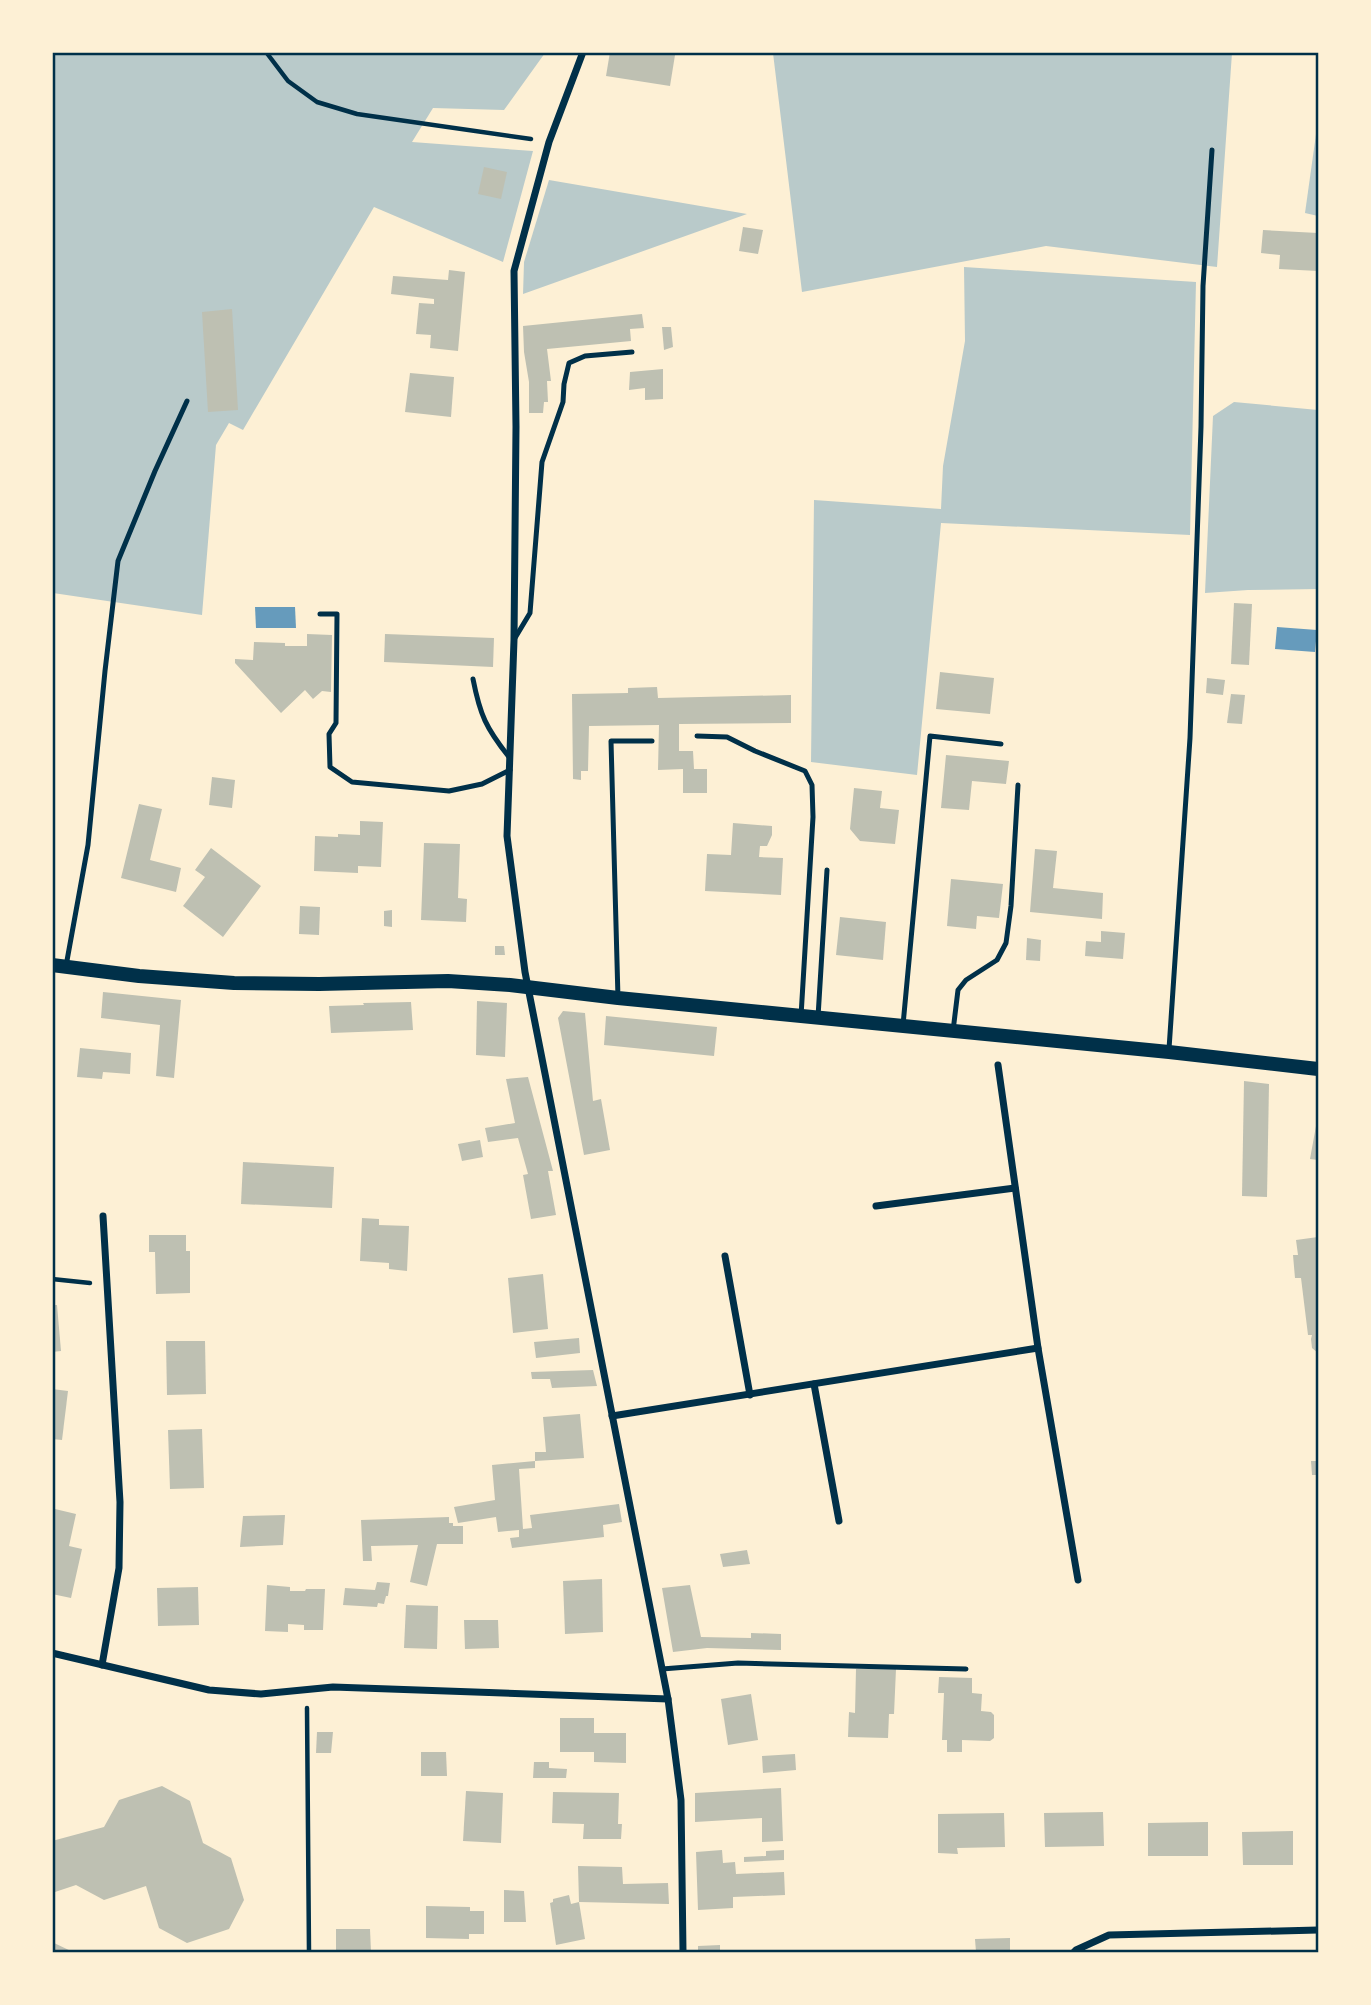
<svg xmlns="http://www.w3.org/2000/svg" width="1371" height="2005" font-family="Lato,sans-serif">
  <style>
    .green { fill: #b9caca }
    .water { fill: #669bbc }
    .building { fill: #bec0b2 }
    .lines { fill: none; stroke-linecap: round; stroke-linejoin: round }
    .path { stroke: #003049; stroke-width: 4.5 }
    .service { stroke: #003049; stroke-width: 5 }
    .minor { stroke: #003049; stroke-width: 7 }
    .secondary { stroke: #003049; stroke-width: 14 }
    .neatline { fill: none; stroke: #003049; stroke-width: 2.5 }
  </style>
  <rect width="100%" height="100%" fill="#fdf0d5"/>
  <!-- green -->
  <g class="green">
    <path d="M505 52 517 55 520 53H545L504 110 433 108 412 142 533 151 503 262 374 207 243 430 229 423 216 445 202 615 53 593V53Z"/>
    <path d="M773 53H1232L1217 267 1046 246 802 292Z"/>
    <path d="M1318 120V216L1305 213Z"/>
    <path d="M549 180 747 214 523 294 524 262Z"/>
    <path d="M964 267 1196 282 1190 535 941 523 917 775 811 762 814 500 941 509 943 466 965 341Z"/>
    <path d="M1234 402 1318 410V589L1248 590 1205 593 1213 416Z"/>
  </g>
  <!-- water -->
  <g class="water">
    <path d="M255 607H295L296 628H256Z"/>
    <path d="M1277 627 1317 630 1315 652 1275 649Z"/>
  </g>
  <!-- building -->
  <g class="building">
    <path d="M610 52H663L675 55 670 86 606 76Z"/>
    <path d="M484 167 507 172 501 199 478 194Z"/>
    <path d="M743 227 763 230 758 254 739 251Z"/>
    <path d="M1263 230 1318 233V271L1279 269 1280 255 1261 253Z"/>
    <path d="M449 270 465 272 458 351 430 348 431 335 416 334 419 303 434 304V299L391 294 393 276 448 280Z"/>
    <path d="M232 309 238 410 208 412 202 312Z"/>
    <path d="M642 314 644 328 630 329 631 341 547 349 551 381H547L548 402H544L543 413H529V382L524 352 523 326Z"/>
    <path d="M662 327H671L673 347 664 350Z"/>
    <path d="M663 369V399L645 400V388L629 390 630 372Z"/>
    <path d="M410 373 454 377 451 417 405 412Z"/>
    <path d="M1234 603 1252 604 1249 665 1231 664Z"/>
    <path d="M307 634 332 635 331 692 322 691 313 699 305 690 281 713 235 663V659L253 660 254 642 285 643V646H307Z"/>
    <path d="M385 634 494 638 493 667 384 662Z"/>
    <path d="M940 672 994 678 990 714 936 709Z"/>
    <path d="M1207 678 1225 680 1223 695 1206 693Z"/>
    <path d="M657 687 658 698 791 695V723L679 724V751H693L694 769H707V793H683V769L658 770 659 725 589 726 588 771H581V780L573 779 572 694 628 693V688Z"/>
    <path d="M1231 694 1245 695 1242 724 1227 723Z"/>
    <path d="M946 755 1009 761 1006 784 972 781 969 810 941 808Z"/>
    <path d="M212 777 235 780 232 808 209 805Z"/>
    <path d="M854 788 882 791 880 808 899 810 895 844 860 841 850 829Z"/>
    <path d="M139 804 162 809 150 860 181 868 176 892 121 878Z"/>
    <path d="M360 821 383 822 381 867 358 866V873L314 871 315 836 338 837V834L360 835Z"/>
    <path d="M733 823 772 826V835L767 846H760L759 857 783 858 781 895 705 891 707 854 731 855Z"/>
    <path d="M424 843 460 844 458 898 467 899 466 922 421 920Z"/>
    <path d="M211 848 261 886 223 937 183 906 205 877 195 870Z"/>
    <path d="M1035 849 1057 851 1053 888 1103 893 1102 919 1030 912Z"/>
    <path d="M951 879 1003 884 999 918 977 916 976 929 947 926Z"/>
    <path d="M300 906 320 907 319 935 299 934Z"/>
    <path d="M392 910V927L384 926V911Z"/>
    <path d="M840 917 886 922 883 960 836 955Z"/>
    <path d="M1101 931 1125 933 1123 959 1085 956 1086 941 1101 942Z"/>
    <path d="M1027 938 1041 940 1040 961 1026 960Z"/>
    <path d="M495 946H504L505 955H495Z"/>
    <path d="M103 992 181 1000 174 1078 156 1076 160 1025 101 1018Z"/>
    <path d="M477 1001 507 1003 505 1057 476 1055Z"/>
    <path d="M411 1002 413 1030 331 1033 329 1006 364 1005 363 1003Z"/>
    <path d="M563 1011 585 1013 593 1101 601 1099 610 1150 584 1155 558 1018Z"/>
    <path d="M606 1016 717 1027 714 1056 604 1045Z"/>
    <path d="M80 1048 131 1053 130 1074 103 1072 102 1079 77 1077Z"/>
    <path d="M528 1077 553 1171H548L556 1215 531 1219 523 1175 528 1174 518 1138 488 1142 485 1128 515 1123 506 1079Z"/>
    <path d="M1244 1081 1269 1084 1267 1197 1242 1196Z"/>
    <path d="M1316 1126 1318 1127V1160L1310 1159Z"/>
    <path d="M480 1140 483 1157 462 1161 458 1144Z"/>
    <path d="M243 1162 334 1167 332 1208 241 1204Z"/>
    <path d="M362 1218 379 1219V1225L409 1226 407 1271 389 1269V1263L360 1261Z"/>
    <path d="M149 1235H186V1251H190V1293L156 1294 155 1252H149Z"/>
    <path d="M1318 1237V1353L1312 1348 1311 1339 1312 1335H1308L1301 1278H1295L1293 1255H1298L1296 1240Z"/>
    <path d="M543 1274 548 1329 513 1333 508 1278Z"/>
    <path d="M52 1305H57L61 1351 52 1352Z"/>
    <path d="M579 1338 580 1353 536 1358 534 1342Z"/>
    <path d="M166 1341H205L206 1394 167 1395Z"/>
    <path d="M593 1370 597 1386 552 1388 550 1379H532L531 1372Z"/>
    <path d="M52 1389 68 1391 62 1440 52 1439Z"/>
    <path d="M580 1414 584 1458 535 1461V1452H546L543 1417Z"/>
    <path d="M202 1429 204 1488 170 1489 168 1430Z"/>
    <path d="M535 1461V1468L519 1469 523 1529 532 1528 530 1515 619 1504 622 1522 603 1525 604 1537 512 1548 510 1538 519 1537V1530L498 1532 496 1517 458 1523 454 1507 495 1500 492 1465Z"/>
    <path d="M1311 1461H1318V1475H1312Z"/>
    <path d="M55 1509 76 1514 69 1546 82 1549 71 1598 52 1594V1520Z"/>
    <path d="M285 1515 283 1545 240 1547 243 1516Z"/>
    <path d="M449 1517V1523H453V1526H463V1544H437L427 1586 410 1582 418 1545 371 1546 372 1561H363L361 1520Z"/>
    <path d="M747 1550 750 1564 723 1567 720 1554Z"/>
    <path d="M602 1579 603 1632 565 1634 563 1581Z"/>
    <path d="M377 1582 390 1583 388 1596H386L384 1604 378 1603 377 1607 343 1605 345 1588 375 1590Z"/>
    <path d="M267 1585 290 1587V1591H305L306 1589H325L323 1630H304V1625L288 1624V1632L265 1631Z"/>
    <path d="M690 1585 701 1637 751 1638V1633L781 1634V1650L707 1648 673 1652 662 1588Z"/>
    <path d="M198 1587 199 1625 158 1626 157 1588Z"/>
    <path d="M406 1605 438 1606 437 1649 404 1648Z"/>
    <path d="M464 1620H498L499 1648 465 1649Z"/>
    <path d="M856 1669H896L894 1714H889L888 1738 848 1737 849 1712 855 1713Z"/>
    <path d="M939 1677 972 1678V1693L982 1694 981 1711 991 1712 994 1715V1738L990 1741 962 1740V1752H947V1740H942L944 1693H938Z"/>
    <path d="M751 1694 758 1740 728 1745 721 1699Z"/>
    <path d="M560 1718H594V1733H626V1763L594 1762V1752H560Z"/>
    <path d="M317 1732H333L331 1753H316Z"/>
    <path d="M421 1752H446L447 1776H421Z"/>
    <path d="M795 1754 796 1770 763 1773 762 1756Z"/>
    <path d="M534 1762H549V1768L567 1769 566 1778H533Z"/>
    <path d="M162 1786 190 1801 203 1843 231 1858 244 1900 229 1929 187 1943 159 1928 146 1886 104 1900 76 1885 52 1893V1841L104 1827 119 1800Z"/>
    <path d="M781 1788 783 1841 762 1842V1818L695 1822V1793Z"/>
    <path d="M466 1791 503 1793 501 1843 463 1841Z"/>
    <path d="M553 1792 619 1793 618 1824H622L621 1839H583L584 1824 552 1823Z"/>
    <path d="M1103 1812 1104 1846 1045 1847 1044 1813Z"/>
    <path d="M1004 1813 1005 1847 957 1848 958 1854 938 1853V1814Z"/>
    <path d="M1208 1822V1856H1148V1823Z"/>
    <path d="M1293 1831V1865H1243L1242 1832Z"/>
    <path d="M722 1850 723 1863 735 1862 736 1874 784 1872 785 1895 733 1897V1908L698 1910 696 1852Z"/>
    <path d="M784 1850V1860L744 1862V1857L766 1856V1851Z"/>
    <path d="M578 1866 622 1867 623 1884 668 1883 669 1904 579 1902Z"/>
    <path d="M504 1890 524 1891 526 1922H504Z"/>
    <path d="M569 1895 571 1904 579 1902 585 1939 556 1945 550 1903 553 1902V1899Z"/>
    <path d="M426 1906 470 1907V1911H484V1934H469V1939L426 1938Z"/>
    <path d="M336 1929H370L371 1952H336Z"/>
    <path d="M1010 1938V1952H976L975 1939Z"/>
    <path d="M52 1942 73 1952H52Z"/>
    <path d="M720 1945V1952H698V1946Z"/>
  </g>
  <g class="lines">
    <!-- path -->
    <g class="path">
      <path d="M266 52 288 81 317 102 357 114 531 139"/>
      <path d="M52 1279 90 1283"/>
      <path d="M307 1708 309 1952"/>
    </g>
    <!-- service -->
    <g class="service">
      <path d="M320 614H337L336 723 329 734 330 767 352 782 449 791 482 784 510 770"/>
      <path d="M515 638 530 613 542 462 563 402 564 384 569 363 585 356 632 352"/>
      <path d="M473 679C480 715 486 728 509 757"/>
      <path d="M697 736 727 737 755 751 805 771 812 785 813 817 801 1016"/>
      <path d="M66 966 88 845 105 671 118 561 155 471 187 401"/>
      <path d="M618 998 611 741H652"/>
      <path d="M818 1017 827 870"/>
      <path d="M903 1025 930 736 1001 744"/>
      <path d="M953 1031 958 990 966 980 997 960 1006 943 1011 906 1018 785"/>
      <path d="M1169 1049 1190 738 1201 427 1203 286 1212 150"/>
      <path d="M662 1669 738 1663 966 1669"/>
    </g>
    <!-- minor -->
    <g class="minor">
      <path d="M583 52 549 142 514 271 516 427 514 640 507 836 525 972 668 1699 681 1800 683 1952"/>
      <path d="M998 1065 1038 1348 1078 1580"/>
      <path d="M876 1206 1015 1188"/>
      <path d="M725 1256 750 1395"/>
      <path d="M814 1384 839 1521"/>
      <path d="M612 1416 1038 1348"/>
      <path d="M52 1653 209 1690 261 1694 333 1687 668 1699"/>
      <path d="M102 1665 119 1568 120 1502 103 1216"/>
      <path d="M1074 1952 1076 1950 1109 1935 1318 1930"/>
    </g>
    <!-- secondary -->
    <path class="secondary" d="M52 965 139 976 234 983 319 984 448 981 510 985 618 998 1169 1052 1318 1069"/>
  </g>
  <!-- border -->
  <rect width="1371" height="2005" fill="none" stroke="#fdf0d5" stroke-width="108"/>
  <rect x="54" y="54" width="1263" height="1897" class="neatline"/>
</svg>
